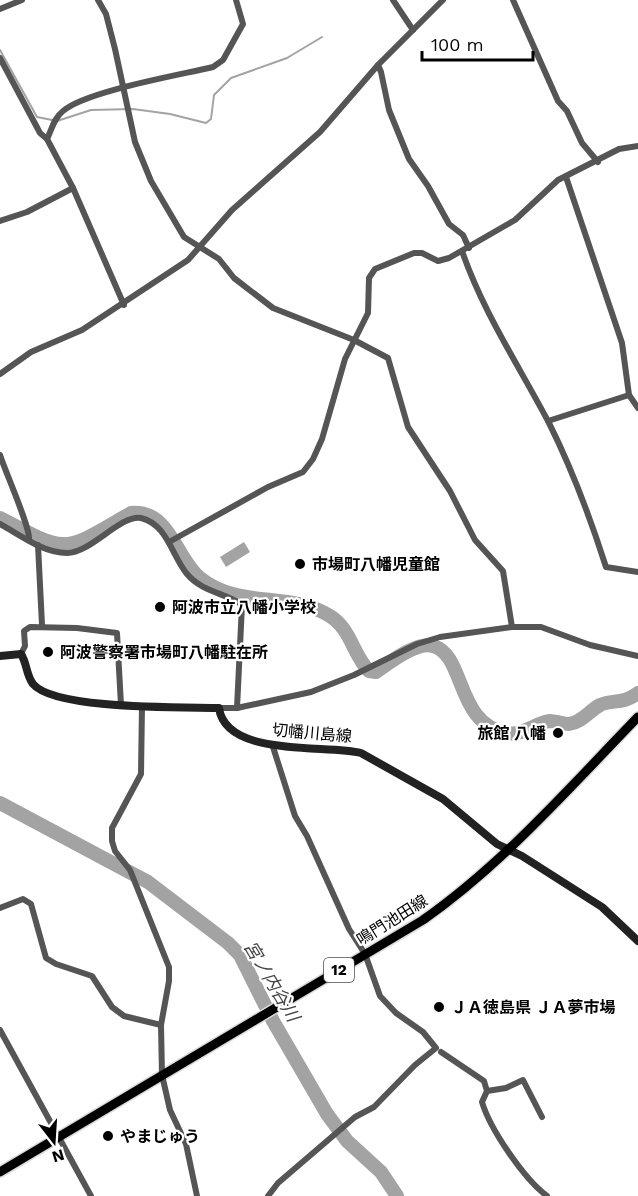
<svg xmlns="http://www.w3.org/2000/svg" width="638" height="1196" font-family="'Work Sans','Noto Sans JP',sans-serif">
  <style>
    .water { fill: #a3a3a3 }
    .lines { fill: none; stroke-linecap: round; stroke-linejoin: round }
    .stream { stroke: #a3a3a3; stroke-width: 2 }
    .river { stroke: #a3a3a3; stroke-width: 14 }
    .primary-casing { stroke: #dbdbdb; stroke-width: 12 }
    .minor { stroke: #555; stroke-width: 6 }
    .secondary { stroke: #222; stroke-width: 8 }
    .primary { stroke: #000; stroke-width: 9 }
    .poi-dot { fill: #000; stroke: #fff; stroke-width: 2 }
    .labels { text-anchor: middle; dominant-baseline: central; stroke-width: 4.5; stroke-linejoin: round; paint-order: stroke }
    .shield { fill: #fff; stroke: #4c4c4c; stroke-width: 1.5 }
    .shield-label { font-size: 15px; font-weight: bold; fill: #000 }
    .poi-label { font-size: 16px; font-weight: bold; fill: #000; stroke: #fff; text-anchor: start }
    .street-label { font-size: 16px; fill: #000; stroke: #fff }
    .water-label { font-size: 18px; font-style: italic; fill: #444; stroke: #fff }
  </style>
  <rect width="100%" height="100%" fill="#fff"/>
  <!-- water -->
  <path class="water" d="M244 542 250 552 226 567 220 557Z"/>
  <g class="lines">
    <!-- stream -->
    <path class="stream" d="M0 50 37 117 57 121 91 110 133 109 170 114 206 123 211 119 214 95 231 78 287 58 322 37"/>
    <!-- river -->
    <g class="river">
      <path d="M0 518C70 555 63 552 131 513 170 509 176 559 200 578 238 609 290 591 330 616 351 629 353 655 369 671L376 672C389 663 417 641 433 646 466 655 455 724 507 733 524 736 534 723 550 721 556 721 563 724 569 724 581 723 589 711 600 705 613 699 622 705 638 693"/>
      <path d="M0 803 148 882 228 943 240 955 273 1021 327 1114 347 1141 381 1172 397 1196"/>
    </g>
    <defs>
      <path id="primary" d="M0 1172 423 920C504 863 569 788 638 717"/>
    </defs>
    <!-- primary casing -->
    <use href="#primary" class="primary-casing"/>
    <!-- minor -->
    <g class="minor">
      <path d="M98 0 106 14 115 49 135 142 151 181 184 237 219 259 234 278 273 308 354 340 388 358 408 427 450 491 475 540 503 571 512 627"/>
      <path d="M393 0 413 30"/>
      <path d="M513 0 558 101 567 111 582 143 598 162"/>
      <path d="M0 9 22 0"/>
      <path d="M0 58 40 133 47 139 73 188 124 305"/>
      <path d="M378 65 381 72 389 110 409 159 428 186 449 224 463 235 469 248"/>
      <path d="M47 139C52 129 54 118 63 111 86 91 180 75 213 67L223 60 243 24 236 0"/>
      <path d="M566 177 622 343 629 395 638 408"/>
      <path d="M0 221 27 212 73 188"/>
      <path d="M462 251C483 312 519 366 549 423 572 469 590 517 606 567L638 572"/>
      <path d="M0 374 31 352 82 330 188 260 232 210 320 132 378 65 443 0"/>
      <path d="M548 421 629 395"/>
      <path d="M0 455C5 471 31 529 29 540"/>
      <path d="M0 524C20 535 43 553 67 553 91 553 121 514 141 518 167 524 172 556 187 574 203 593 227 593 242 605L237 708"/>
      <path d="M169 542 268 487 303 472 313 459 322 439 345 359 368 313 369 278 375 269 414 253H422L438 261 449 258 515 220 558 180 619 149 638 146"/>
      <path d="M38 545 42 625"/>
      <path d="M21 654 25 646 24 631 30 627 77 628 117 633 121 705"/>
      <path d="M142 706 141 774 112 828V841L115 851 130 870 169 967V981L161 1025 162 1075 170 1110 186 1144 197 1196"/>
      <path d="M219 708H237L311 692 354 675 417 644 440 637 512 627H541L590 645 638 656"/>
      <path d="M0 908 23 899 31 904 46 958 56 964 92 976 112 1007 124 1016 161 1025"/>
      <path d="M0 1030 91 1196"/>
      <path d="M441 1052 484 1081 487 1091 482 1102C490 1129 524 1179 547 1196"/>
      <path d="M487 1091 506 1088 523 1080 542 1117"/>
      <path d="M268 1196 278 1183 355 1117 374 1107 415 1065 436 1048 423 1032 396 1013 380 996 365 954 349 929 307 836 295 816 273 747"/>
    </g>
    <!-- secondary -->
    <path class="secondary" d="M0 656 21 654C27 663 26 675 33 684 55 710 183 707 219 708 226 758 327 744 361 753L443 799 497 844 522 856 602 907 638 941"/>
    <!-- primary -->
    <use href="#primary" class="primary"/>
  </g>
  <!-- markers -->
  <g class="poi-dot">
    <circle cx="300" cy="564" r="6"/>
    <circle cx="160" cy="607" r="6"/>
    <circle cx="48" cy="652" r="6"/>
    <circle cx="558" cy="733" r="6"/>
    <circle cx="439" cy="1007" r="6"/>
    <circle cx="108" cy="1136" r="6"/>
  </g>
  <g class="labels">
    <!-- shield labels -->
    <rect class="shield" x="324" y="958" width="30" height="24" rx="4.5"/>
    <g class="shield-label">
      <text x="339" y="970">12</text>
    </g>
    <!-- poi labels -->
    <g class="poi-label">
      <text x="312" y="564">市場町八幡児童館</text>
      <text x="172" y="607">阿波市立八幡小学校</text>
      <text x="60" y="652">阿波警察署市場町八幡駐在所</text>
      <text x="546" y="733" text-anchor="end">旅館 八幡</text>
      <text x="451" y="1007">ＪＡ徳島県 ＪＡ夢市場</text>
      <text x="120" y="1136">やまじゅう</text>
    </g>
    <!-- street labels -->
    <g class="street-label">
      <text transform="translate(312 733) rotate(5)">切幡川島線</text>
      <text transform="translate(392 920) rotate(-32)">鳴門池田線</text>
    </g>
    <!-- water labels -->
    <g class="water-label">
      <text transform="translate(272 981) rotate(59)">宮ノ内谷川</text>
    </g>
  </g>
  <!-- north arrow -->
  <g transform="translate(54 1142) rotate(163)" stroke="#ffffff" stroke-width="4.5" paint-order="stroke">
  <path d="M0-4.5L10 22L0 15L-10 22Z" fill="#000000"/>
  <text y="-9" font-size="16" font-weight="bold" text-anchor="middle" fill="#000000">N</text>
  </g>
  <!-- scale -->
  <path d="M422 51v9h111v-9" fill="none" stroke="#000000" stroke-width="3"/>
  <text x="431" y="51" font-size="18" fill="#000000" stroke="#ffffff" stroke-width="4.5" paint-order="stroke">100 m</text>
</svg>
